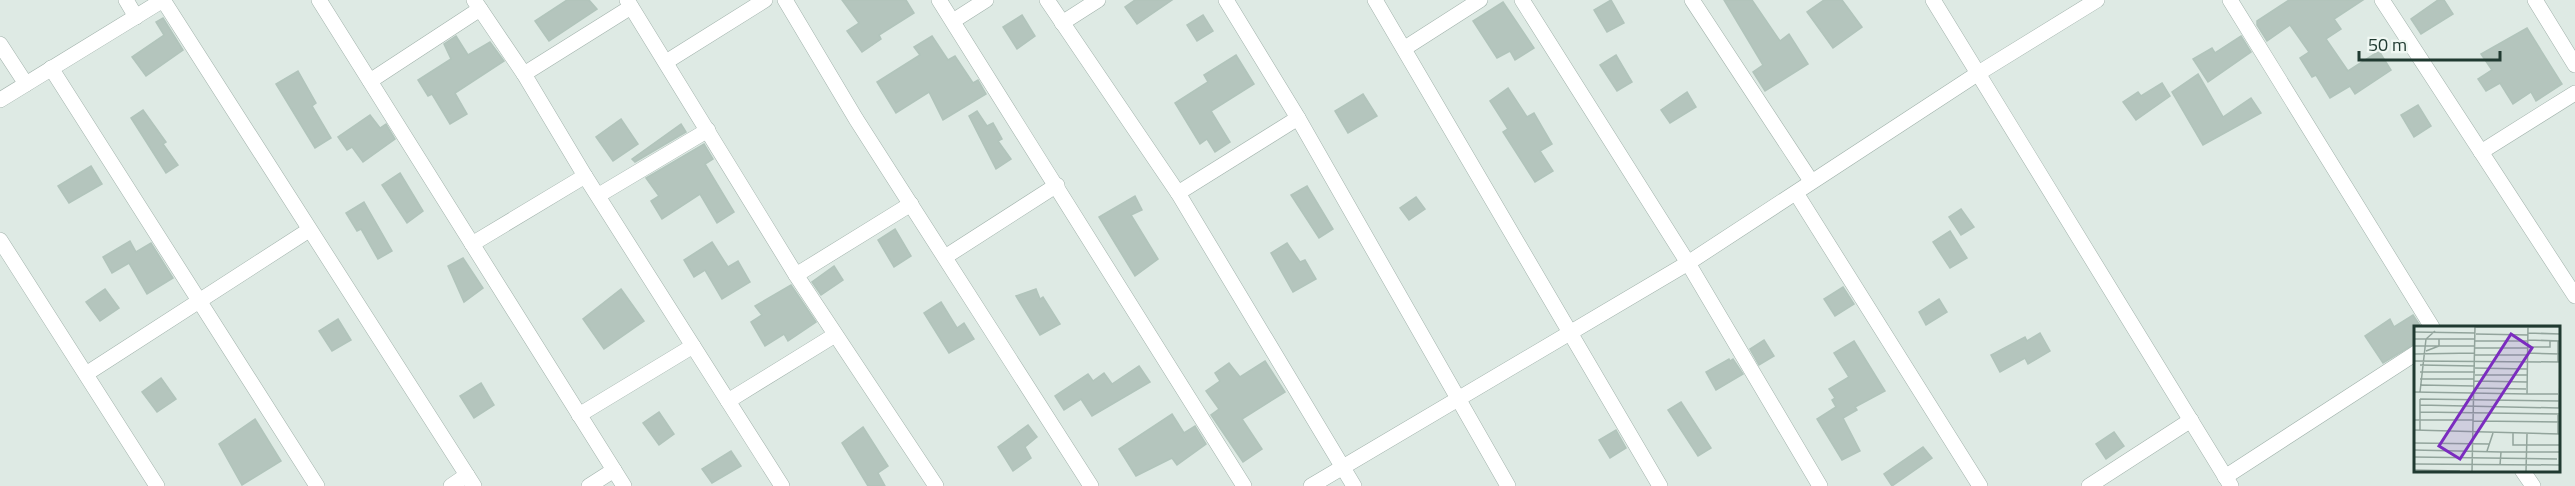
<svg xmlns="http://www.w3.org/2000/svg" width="2575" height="486" font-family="'Titillium Web',sans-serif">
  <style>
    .building { fill: #b4c5bd; stroke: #b1c4bb; stroke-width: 1.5 }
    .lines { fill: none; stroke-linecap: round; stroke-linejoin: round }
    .minor-casing { stroke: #a1b2ab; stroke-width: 16 }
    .minor { stroke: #fff; stroke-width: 15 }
    .inset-road { fill: none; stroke: #92a49c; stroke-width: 1.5 }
    .view { fill: #7b2cbf; fill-opacity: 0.15; stroke: #7b2cbf; stroke-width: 3 }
    .inset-edge { fill: none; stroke: #203a31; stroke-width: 3 }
  </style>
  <rect width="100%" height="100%" fill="#deeae4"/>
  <!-- building -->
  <g class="building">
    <path d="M567 0H589L597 9 549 41 535 21Z"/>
    <path d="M842 0H906L914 13 879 35 881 39 862 52 847 31 859 23Z"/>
    <path d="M1135 0H1172L1137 24 1125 7Z"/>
    <path d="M1611 0 1624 23 1607 32 1594 10Z"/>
    <path d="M1724 0H1752L1780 41 1789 34 1808 64 1765 91 1753 72 1763 65Z"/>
    <path d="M1824 0H1842L1862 27 1833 48 1807 12Z"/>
    <path d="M2289 0H2363L2334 19 2341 29 2326 39 2348 71 2379 51 2391 70 2355 94 2350 86 2330 98 2316 75 2312 77 2300 58 2309 52 2290 25 2267 41 2257 25V21Z"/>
    <path d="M2438 0H2444L2453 14 2421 34 2411 19Z"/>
    <path d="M1503 2 1534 48 1515 60 1510 51 1497 58 1473 21Z"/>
    <path d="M1022 15 1035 36 1017 49 1003 27Z"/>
    <path d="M1203 15 1213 31 1197 41 1187 25Z"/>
    <path d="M163 18 183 50 146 76 132 57 164 35 156 22Z"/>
    <path d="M2527 28 2562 84 2536 101 2531 92 2513 104 2500 83 2486 91 2478 79 2492 70 2481 54Z"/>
    <path d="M456 36 468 55 490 42 504 61 455 93 467 114 450 124 432 94 428 96 418 80 451 59 444 44Z"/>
    <path d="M932 36 948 60 955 56 973 83 978 80 986 94 943 120 929 92 896 113 877 82 920 55 914 47Z"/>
    <path d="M2241 36 2251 52 2208 82 2193 59 2212 48 2215 53Z"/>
    <path d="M1236 55 1254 84 1211 111 1230 142 1215 152 1207 139 1200 144 1175 103 1208 82 1204 75Z"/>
    <path d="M1616 55 1632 82 1617 91 1600 65Z"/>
    <path d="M298 71 316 103 312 106 331 138 315 148 276 84Z"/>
    <path d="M2198 74 2223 117 2251 98 2261 113 2203 145 2172 92Z"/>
    <path d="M2162 83 2170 96 2136 120 2123 102 2138 92 2141 96Z"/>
    <path d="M1508 88 1527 117 1534 113 1552 144 1540 151 1553 171 1535 182 1503 132 1508 129 1490 101Z"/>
    <path d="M1687 92 1696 107 1670 123 1661 110Z"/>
    <path d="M1363 94 1377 116 1348 133 1335 111Z"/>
    <path d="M2418 105 2431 126 2414 137 2401 115Z"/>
    <path d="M143 110 166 142 163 144 178 165 166 173 131 118Z"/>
    <path d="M977 111 987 126 993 123 1002 139 998 141 1011 159 996 169 969 116Z"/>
    <path d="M370 115 380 128 386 124 395 139 363 162 352 147 347 150 338 137Z"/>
    <path d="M621 119 638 144 613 161 596 137Z"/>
    <path d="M681 124 686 132 635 162 632 159Z"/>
    <path d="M704 144 713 159 705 164 734 212 717 223 700 194 662 219 651 201 659 196 646 178Z"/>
    <path d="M91 166 102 184 69 203 58 186Z"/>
    <path d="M400 173 423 211 407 223 382 185Z"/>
    <path d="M1307 186 1333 229 1319 238 1291 195Z"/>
    <path d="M1135 196 1142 210 1131 215 1158 259 1135 276 1099 217Z"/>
    <path d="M1416 197 1425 209 1409 220 1400 208Z"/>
    <path d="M364 202 392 251 378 259 361 229 357 231 346 213Z"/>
    <path d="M1961 209 1974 227 1961 235 1949 217Z"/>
    <path d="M895 229 911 256 894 267 878 240Z"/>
    <path d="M1950 231 1967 258 1950 268 1933 242Z"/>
    <path d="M130 241 136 252 151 243 173 278 147 294 129 263 112 273 103 257Z"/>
    <path d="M712 242 728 267 738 261 750 282 722 299 705 270 694 277 684 260Z"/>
    <path d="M1287 243 1300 262 1305 260 1316 279 1293 292 1271 253Z"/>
    <path d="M463 258 483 288 464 302 448 266Z"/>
    <path d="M834 266 843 280 821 295 812 282Z"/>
    <path d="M791 285 816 322 788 341 784 334 765 346 751 322 762 315 755 306Z"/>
    <path d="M1843 287 1854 304 1835 316 1824 299Z"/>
    <path d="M105 289 119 308 100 321 86 302Z"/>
    <path d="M621 289 644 321 604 349 583 319Z"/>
    <path d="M1036 289 1040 299 1043 297 1060 324 1040 335 1016 296Z"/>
    <path d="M1939 299 1947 312 1926 325 1919 312Z"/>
    <path d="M941 302 957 328 964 323 974 339 949 353 924 313Z"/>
    <path d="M2413 315 2421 327H2416V343L2383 363 2365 336 2390 319 2394 327Z"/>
    <path d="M338 319 351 340 332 351 319 331Z"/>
    <path d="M2040 333 2050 351 2028 364 2025 358 2000 372 1991 355 2025 337 2027 341Z"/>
    <path d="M1764 340 1774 356 1759 365 1750 349Z"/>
    <path d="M1854 341 1885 391 1855 407 1857 410 1843 418 1860 451 1842 460 1817 419 1836 407 1832 400 1835 398 1829 389 1849 377 1834 353Z"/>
    <path d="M1729 359 1730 361 1733 359 1743 374 1716 390 1706 372Z"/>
    <path d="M1265 361 1285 392 1242 419 1262 449 1243 462 1211 415 1219 409 1206 391 1220 381 1215 373 1229 363 1240 377Z"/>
    <path d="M1139 366 1150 382 1092 416 1081 399 1064 410 1055 396 1088 374 1093 381 1104 373 1112 384Z"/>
    <path d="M161 378 176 399 157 412 142 392Z"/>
    <path d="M481 383 494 405 474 418 460 396Z"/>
    <path d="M1681 402 1711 448 1698 456 1668 410Z"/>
    <path d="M659 412 674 434 659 445 643 423Z"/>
    <path d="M1172 414 1184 433 1195 426 1206 444 1177 465 1172 458 1136 476 1119 449Z"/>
    <path d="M255 419 281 461 242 485 219 444Z"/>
    <path d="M1028 425 1037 437 1025 447 1031 458 1013 471 998 447Z"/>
    <path d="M863 427 888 466 878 473 885 486H868L842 443Z"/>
    <path d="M1616 430 1626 448 1610 458 1599 440Z"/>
    <path d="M2114 432 2124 446 2106 459 2096 444Z"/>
    <path d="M1923 447 1932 458 1892 486 1884 474Z"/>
    <path d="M731 451 741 466 712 483 702 469Z"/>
  </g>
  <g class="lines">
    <defs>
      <g id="minor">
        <path d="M126 0 136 17"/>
        <path d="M163 0 474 486"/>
        <path d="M319 0 624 486"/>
        <path d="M474 0 524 74 585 176 782 486"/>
        <path d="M627 0 796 275 936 486"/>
        <path d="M785 0 856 119 1091 486"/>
        <path d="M939 0 1244 486"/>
        <path d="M1047 0 1178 193 1354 486"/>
        <path d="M1226 0 1298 118 1508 486"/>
        <path d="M1375 0 1660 486"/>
        <path d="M1522 0 1688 263 1820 486"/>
        <path d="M1692 0 1811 181"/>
        <path d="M1933 0 2231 486"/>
        <path d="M2230 0 2432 327"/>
        <path d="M2382 0 2575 296"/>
        <path d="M2535 0 2575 65"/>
        <path d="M953 21 986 0"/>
        <path d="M1062 23 1098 0"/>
        <path d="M0 44 26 84"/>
        <path d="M1405 48 1480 0"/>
        <path d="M666 62 765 0"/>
        <path d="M51 68 317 486"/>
        <path d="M524 74 631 7"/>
        <path d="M370 81 480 9"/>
        <path d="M0 100 163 0"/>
        <path d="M2481 152 2575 93"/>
        <path d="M1178 193 1298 118"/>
        <path d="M1796 193 1980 486"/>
        <path d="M599 195 708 130"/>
        <path d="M0 240 157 486"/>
        <path d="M472 244 585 176"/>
        <path d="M945 257 1057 185"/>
        <path d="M796 275 911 204"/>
        <path d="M86 374 309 230"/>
        <path d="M728 401 835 335"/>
        <path d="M579 415 693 346"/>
        <path d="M2522 470 2533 486"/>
        <path d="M2225 477 2416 353"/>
        <path d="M451 486 467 475"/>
        <path d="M589 486 614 470"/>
        <path d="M1311 486 1688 263 1977 74 2097 0"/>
        <path d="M2089 486 2191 420"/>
      </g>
    </defs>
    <!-- minor casing -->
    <use href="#minor" class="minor-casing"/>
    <!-- minor -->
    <use href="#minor" class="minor"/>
  </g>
  <!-- overview -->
  <g transform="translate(2414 326)">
    <rect width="146" height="146" fill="#deeae4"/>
    <path class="inset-road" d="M61 1H146M0 6 61 7M114 7 146 8M62 8 114 9M0 13H61M114 14 146 15M61 15H113M0 20H61M114 21H136V15M61 22H114M12 25 25 20V13M113 27 146 28M0 28 61 27M61 29H113M0 35 146 36M144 36V15M6 39 61 40M61 42 113 43M6 46H61M61 49H113M6 53H60M60 55 113 56M6 59 60 60M60 62 112 63M0 66 113 68 114 0M6 66 12 13 21 5M113 68H144M6 73 145 75M6 79 145 82M145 82 146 54M6 86 146 88M0 94H59M59 95 146 96M0 104 146 108M6 104V73M99 107V119H146M144 108V89M0 117 75 118M0 124 87 126 86 139M73 125 79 107M87 126H146M0 131 143 133M0 138 146 139M0 144 46 145M58 145 61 0M112 145 113 108"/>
    <path class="view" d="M97 8 118 22 46 133 25 120Z"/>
    <rect width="146" height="146" class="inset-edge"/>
  </g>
  <!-- scale -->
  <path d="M2359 51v9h141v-9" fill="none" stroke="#203a31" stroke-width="3"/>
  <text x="2368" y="51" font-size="18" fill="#203a31" stroke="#eff7f2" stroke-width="4.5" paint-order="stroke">50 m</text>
</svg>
